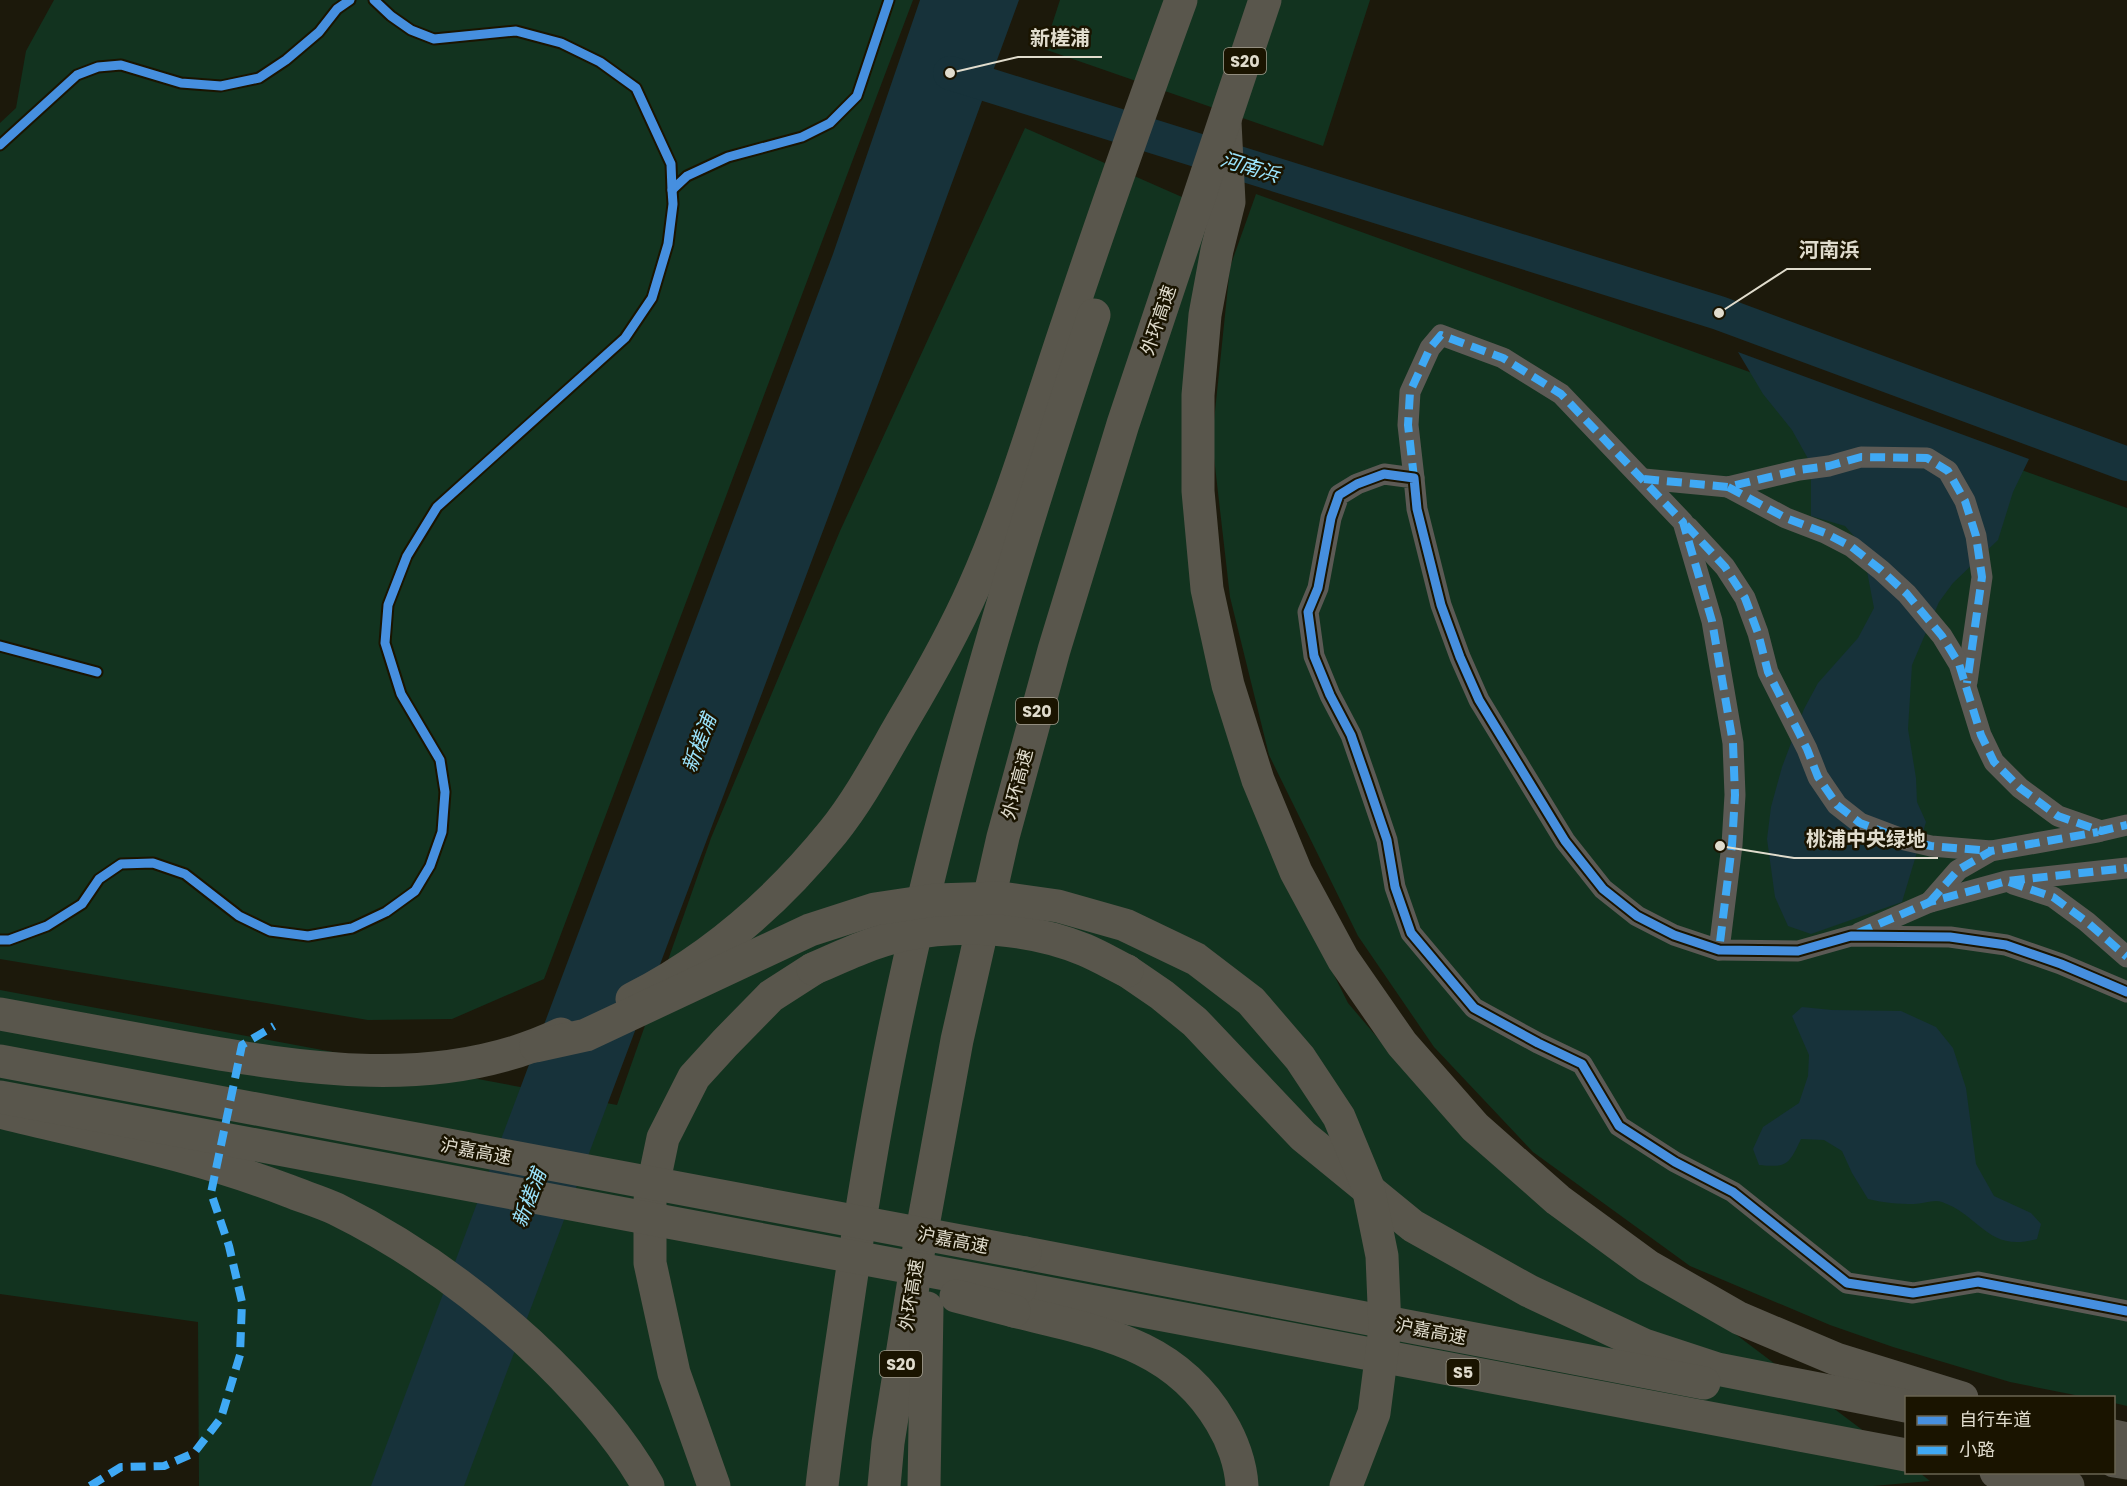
<svg xmlns="http://www.w3.org/2000/svg" width="2127" height="1486" font-family="Poppins,'Noto Sans SC',sans-serif">
  <style>
    .green { fill: #12331f }
    .water { fill: #17323a }
    .lines { fill: none; stroke-linecap: round; stroke-linejoin: round }
    .river { stroke: #17323a; stroke-width: 34 }
    .minor { stroke: #5c5a55; stroke-width: 21 }
    .motorway { stroke: #59564c; stroke-width: 33 }
    .motorway-bridge { stroke: #59564c; stroke-width: 33 }
    .quiet { stroke: #3fa9f5; stroke-width: 8; stroke-dasharray: 15 8; stroke-linecap: butt }
    .cycleway-casing { stroke: #1a1400; stroke-width: 13 }
    .cycleway { stroke: #468fdf; stroke-width: 9 }
    .labels { text-anchor: middle; dominant-baseline: central; stroke-width: 5; stroke-linejoin: round; paint-order: stroke }
    .shield { fill: #1a1400; stroke: #a5a090; stroke-width: 1.5 }
    .shield-label { font-size: 16px; font-weight: bold; fill: #e0dccd }
    .street-label { font-size: 18px; fill: #e0dccd; stroke: #1a1400 }
    .water-label { font-size: 20px; font-style: italic; fill: #9ae3fc; stroke: #1a1400 }
    .leader { fill: none; stroke: #e0dccd; stroke-width: 2 }
    .callout-dot { fill: #e0dccd; stroke: #1a1400; stroke-width: 2 }
    .callout-label { font-size: 20px; text-anchor: middle; font-weight: bold; fill: #e0dccd; stroke: #1a1400; stroke-width: 5; stroke-linejoin: round; paint-order: stroke }
  </style>
  <rect width="100%" height="100%" fill="#1c190b"/>
  <!-- green -->
  <g class="green">
    <path d="M54 0H913L544 979 452 1019 368 1020 0 959V123L16 108 26 51Z"/>
    <path d="M1060 0H1370L1323 146 1044 49Z"/>
    <path d="M1025 128 1207 208 1186 438 1274 855 1348 1003 1440 1111 1906 1463V1472L1920 1473 1930 1481 1873 1486H199L198 1322 0 1294V990L617 1105 711 838 840 531Z"/>
    <path d="M1256 194 2127 508V1406L2114 1403V1398L2085 1397 2010 1382 1893 1347 1830 1325 1690 1266 1533 1152 1434 1047 1358 936 1269 755 1230 597 1212 440 1230 267Z"/>
  </g>
  <!-- water -->
  <g class="water">
    <path d="M920 0H1019L880 379 464 1486H371L833 254Z"/>
    <path d="M1738 352 2029 459 2013 492 1998 540 1953 583 1939 602 1912 665 1908 729 1916 778 1917 802 1926 822 1902 902 1811 934 1788 926 1775 897 1767 839 1771 807 1782 767 1804 709 1818 683 1858 638 1874 608 1862 545 1845 526 1811 516V464L1792 430 1763 394Z"/>
    <path d="M1802 1007 1832 1010 1901 1011 1936 1027 1953 1048 1966 1088 1976 1164 1994 1196 2031 1213 2041 1224 2037 1239C1988 1253 1981 1216 1942 1202 1934 1199 1923 1204 1914 1204 1898 1204 1884 1203 1868 1199L1852 1173 1842 1151 1824 1140 1801 1139C1789 1164 1788 1168 1759 1165L1753 1149 1763 1127 1799 1103 1808 1076 1809 1055 1792 1016Z"/>
  </g>
  <g class="lines">
    <!-- river -->
    <path class="river" d="M950 73 1719 313 2127 464"/>
    <!-- minor -->
    <g class="minor">
      <path d="M1414 478 1408 425 1410 392 1430 348 1441 335 1503 358 1561 394 1683 522 1712 621 1733 743 1735 795 1732 845 1719 950"/>
      <path d="M1644 479 1728 487 1799 470 1829 466 1861 457 1927 458 1948 471 1965 501 1976 536 1982 577 1967 682"/>
      <path d="M1728 487 1786 518 1825 533 1852 547 1881 570 1907 594 1942 636 1959 664 1981 735 1994 762 2020 788 2058 816 2101 831 2127 825"/>
      <path d="M1688 527 1725 567 1745 598 1758 633 1768 672 1807 749 1818 777 1837 805 1860 823 1905 840 1931 846 1991 851"/>
      <path d="M2013 884 2053 897 2087 922 2127 957"/>
      <path d="M1930 902 1958 870 1991 851 2098 832"/>
      <path d="M1859 933 1930 902 2007 881 2127 868"/>
      <path d="M2127 992 2061 964 2006 945 1950 937 1851 936 1798 951 1719 950 1674 935 1637 916 1603 889 1565 841 1479 700 1460 657 1441 605 1417 509 1414 478 1384 474 1357 484 1339 495 1331 518 1318 588 1308 612 1314 656 1330 695 1351 735 1367 781 1387 840 1395 887 1411 933 1474 1008 1538 1043 1582 1064 1619 1126 1675 1162 1733 1192 1847 1283 1913 1293 1978 1282 2127 1311"/>
    </g>
    <!-- motorway -->
    <g class="motorway">
      <path d="M1225 122 1229 202 1217 250 1205 315 1198 395V491L1207 589 1228 685 1258 780 1296 872 1343 959 1402 1044 1475 1127 1558 1200 1648 1266 1739 1318 1836 1359 1962 1398"/>
      <path d="M1127 971 1162 995 1195 1022 1303 1136 1413 1226 1529 1291 1644 1345 1717 1369 1906 1406"/>
      <path d="M632 999C711 959 778 900 833 832 861 797 882 756 905 717 930 675 954 632 974 587 1012 502 1038 410 1068 322 1104 214 1142 107 1181 0"/>
      <path d="M0 1014C58 1025 117 1035 175 1046 302 1069 440 1092 561 1034"/>
      <path d="M0 1112C97 1136 196 1155 289 1191 304 1197 321 1202 336 1209 407 1244 471 1290 529 1343 571 1382 620 1435 648 1486"/>
      <path d="M1025 1253 1704 1383"/>
      <path d="M1020 1288 1906 1455"/>
      <path d="M1014 1311C1097 1332 1174 1342 1221 1422 1232 1440 1241 1464 1242 1486"/>
      <path d="M2114 1436 2127 1439"/>
      <path d="M2114 1461 2127 1463"/>
      <path d="M1996 1472 2068 1486"/>
      <path d="M714 1486 674 1373 650 1263V1200L663 1138 694 1077 725 1043 771 996 813 969"/>
      <path d="M822 1486C829 1424 839 1362 848 1300 861 1211 876 1120 894 1032 944 789 1016 550 1094 315"/>
      <path d="M884 1486 888 1443 920 1242 957 1040 1003 837 1054 650 1123 424 1265 0"/>
      <path d="M924 1486 927 1308"/>
    </g>
    <!-- motorway-bridge -->
    <g class="motorway-bridge">
      <path d="M813 969C842 956 872 942 903 935 962 923 1030 927 1085 950 1099 956 1113 964 1127 971"/>
      <path d="M536 1046 586 1035 810 930 875 909 935 900 1001 898 1058 906 1125 925 1196 959 1251 1001 1300 1058 1339 1117 1368 1187 1382 1256 1385 1328 1374 1413 1346 1486"/>
      <path d="M0 1061 1025 1253"/>
      <path d="M0 1097 1020 1288"/>
      <path d="M956 1296 1014 1311"/>
    </g>
    <!-- quiet -->
    <g class="quiet">
      <path d="M1414 478 1408 425 1410 392 1430 348 1441 335 1503 358 1561 394 1683 522 1712 621 1733 743 1735 795 1732 845 1719 950"/>
      <path d="M1644 479 1728 487 1799 470 1829 466 1861 457 1927 458 1948 471 1965 501 1976 536 1982 577 1967 683"/>
      <path d="M1728 487 1786 518 1825 533 1852 547 1881 570 1907 594 1942 636 1959 664 1981 735 1994 762 2020 788 2058 816 2101 831 2127 825"/>
      <path d="M1686 525 1725 567 1745 598 1758 633 1768 672 1807 749 1818 777 1837 805 1860 823 1905 840 1931 846 1991 851"/>
      <path d="M2009 882 2053 897 2087 922 2127 957"/>
      <path d="M1930 902 1958 870 1991 851 2098 832"/>
      <path d="M1858 933 1930 902 2007 881 2127 868"/>
      <path d="M90 1486 121 1467 164 1466 194 1453 221 1418 240 1355 242 1302 229 1246 211 1193 242 1045 274 1026"/>
    </g>
    <defs>
      <g id="cycleway">
        <path d="M0 145 77 75 98 67 121 65 181 83 221 86 259 78 286 60 319 32 337 9 350 0"/>
        <path d="M672 190 687 176 728 157 802 137 830 123 857 96 889 0"/>
        <path d="M0 646 97 672"/>
        <path d="M0 940H9L47 926 82 904 99 879 121 864 153 863 185 874 239 916 270 931 308 936 352 928 386 912 415 891 430 866 442 832 445 792 440 760 401 694 385 643 388 605 407 556 437 507 625 338 652 298 668 244 673 204 672 190 671 164 636 88 600 62 561 43 516 31 434 39 411 30 391 16 374 0"/>
        <path d="M2127 992 2061 964 2006 945 1950 937 1851 936 1798 951 1719 950 1674 935 1637 916 1603 889 1565 841 1479 700 1460 657 1441 605 1417 509 1414 478 1384 474 1357 484 1339 495 1331 518 1318 588 1308 612 1314 656 1330 695 1351 735 1367 781 1387 840 1395 887 1411 933 1474 1008 1538 1043 1582 1064 1619 1126 1675 1162 1733 1192 1847 1283 1913 1293 1978 1282 2127 1311"/>
      </g>
    </defs>
    <!-- cycleway casing -->
    <use href="#cycleway" class="cycleway-casing"/>
    <!-- cycleway -->
    <use href="#cycleway" class="cycleway"/>
  </g>
  <g class="labels">
    <!-- shield labels -->
    <g class="shield">
      <rect x="1224" y="48" width="42" height="26" rx="4.5"/>
      <rect x="1016" y="698" width="42" height="26" rx="4.5"/>
      <rect x="880" y="1351" width="42" height="26" rx="4.5"/>
      <rect x="1446.5" y="1359" width="33" height="26" rx="4.5"/>
    </g>
    <g class="shield-label">
      <text x="1245" y="61">S20</text>
      <text x="1037" y="711">S20</text>
      <text x="901" y="1364">S20</text>
      <text x="1463" y="1372">S5</text>
    </g>
    <!-- street labels -->
    <g class="street-label">
      <text transform="translate(1158 320) rotate(-71)">外环高速</text>
      <text transform="translate(1017 784) rotate(-75)">外环高速</text>
      <text transform="translate(476 1151) rotate(11)">沪嘉高速</text>
      <text transform="translate(953 1240) rotate(11)">沪嘉高速</text>
      <text transform="translate(911 1295) rotate(-81)">外环高速</text>
      <text transform="translate(1431 1331) rotate(11)">沪嘉高速</text>
    </g>
    <!-- water labels -->
    <g class="water-label">
      <text transform="translate(1250 167) rotate(17)">河南浜</text>
      <text transform="translate(699 743) rotate(-69)">新槎浦</text>
      <text transform="translate(529 1198) rotate(-69)">新槎浦</text>
    </g>
  </g>
  <!-- callouts -->
  <path class="leader" d="M950 73L1018 57H1102M1719 313L1787 269H1871M1720 846L1794 858H1938"/>
  <g class="callout-dot">
    <circle cx="950" cy="73" r="6"/>
    <circle cx="1719" cy="313" r="6"/>
    <circle cx="1720" cy="846" r="6"/>
  </g>
  <g class="callout-label">
    <text x="1060" y="45">新槎浦</text>
    <text x="1829" y="257">河南浜</text>
    <text x="1866" y="846">桃浦中央绿地</text>
  </g>
  <!-- legend -->
  <rect x="1905" y="1396" width="210" height="78" fill="#1a1400" stroke="#696452" stroke-width="1.5"/>
  <rect x="1917" y="1416" width="30" height="9" fill="#468fdf" stroke="#696452" stroke-width="1.5"/>
  <text x="1959" y="1426" font-size="18" fill="#e0dccd">自行车道</text>
  <rect x="1917" y="1446" width="30" height="9" fill="#3fa9f5" stroke="#696452" stroke-width="1.5"/>
  <text x="1959" y="1456" font-size="18" fill="#e0dccd">小路</text>
</svg>
